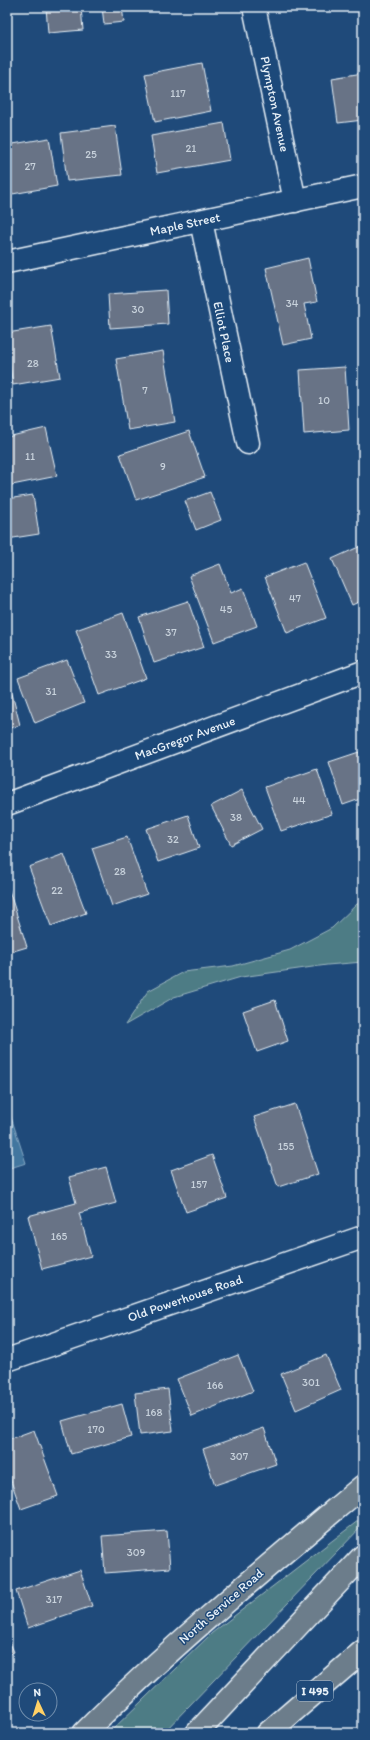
<svg xmlns="http://www.w3.org/2000/svg" width="370" height="1740" font-family="Itim,sans-serif">
  <style>
    .green { fill: #4e7c85; stroke: #9bb6be }
    .water { fill: #42769f; stroke: #84a7c3 }
    .building { fill: #677386; stroke: #e8f1f8 }
    .lines { fill: none; stroke-linecap: round; stroke-linejoin: round }
    .minor-casing { stroke: #e8f1f8; stroke-width: 25 }
    .major-casing { stroke: #e8f1f8; stroke-width: 25 }
    .highway-casing { stroke: #e8f1f8; stroke-width: 25 }
    .minor { stroke: #1f4a7a; stroke-width: 22 }
    .major { stroke: #6c7d8b; stroke-width: 22 }
    .highway { stroke: #6c7d8b; stroke-width: 22 }
    .labels { text-anchor: middle; dominant-baseline: central; stroke-width: 3; stroke-linejoin: round; paint-order: stroke }
    .number-label { font-size: 11px; fill: #c8d2dc }
    .shield { fill: #1f4a7a; stroke: #acbfd2; stroke-width: 1 }
    .shield-label { font-size: 12px; font-weight: bold; fill: #e8f1f8 }
    .street-label { font-size: 13px; fill: #e8f1f8; stroke: #1f4a7a }
  </style>
  <rect width="100%" height="100%" fill="#1f4a7a"/>
  <filter id="ink" filterUnits="userSpaceOnUse"><feTurbulence type="fractalNoise" baseFrequency=".025" numOctaves="2"/><feDisplacementMap in="SourceGraphic" scale="8" xChannelSelector="R" yChannelSelector="G"/><feConvolveMatrix kernelMatrix="1 2 1 2 8 2 1 2 1" color-interpolation-filters="sRGB"/></filter>
  <g filter="url(#ink)">
    <!-- green -->
    <g class="green">
      <path d="M363 903V962L327 965 241 977 174 997 125 1025 148 991 183 972 233 966 290 950 332 928 357 904Z"/>
      <path d="M363 1517V1525L163 1733H109L212 1633Z"/>
    </g>
    <!-- water -->
    <path class="water" d="M7 1111H9L26 1163 7 1169Z"/>
    <!-- building -->
    <g class="building">
      <path d="M46 7H81L83 30 48 33Z"/>
      <path d="M102 7H122L124 22 104 24Z"/>
      <path d="M202 63 211 111 155 122 145 74Z"/>
      <path d="M363 73V120L338 123 332 78Z"/>
      <path d="M224 123 230 160 157 173 151 136Z"/>
      <path d="M115 126 122 175 67 181 61 133Z"/>
      <path d="M49 138 57 186 7 195V145Z"/>
      <path d="M308 258 317 302 304 304 311 339 283 345 266 268Z"/>
      <path d="M166 290 168 324 110 328 108 294Z"/>
      <path d="M51 326 60 377 13 385 7 349V333Z"/>
      <path d="M163 351 175 422 128 430 116 359Z"/>
      <path d="M345 367 349 430 304 434 300 370Z"/>
      <path d="M46 428 57 476 7 486V437Z"/>
      <path d="M189 431 205 477 136 500 120 454Z"/>
      <path d="M210 492 221 520 196 530 185 501Z"/>
      <path d="M33 495 39 534 7 539V499Z"/>
      <path d="M363 545V600L352 605 332 559Z"/>
      <path d="M304 562 326 618 287 633 265 577Z"/>
      <path d="M220 564 231 593 243 588 257 626 214 642 189 576Z"/>
      <path d="M188 601 204 647 154 663 139 617Z"/>
      <path d="M123 613 146 678 99 695 76 630Z"/>
      <path d="M67 660 84 703 35 723 18 678Z"/>
      <path d="M7 674 20 725 7 729Z"/>
      <path d="M359 752 363 764V798L343 805 329 762Z"/>
      <path d="M317 769 332 814 281 831 265 787Z"/>
      <path d="M242 790 262 829 231 845 211 806Z"/>
      <path d="M188 815 199 848 158 862 146 829Z"/>
      <path d="M127 837 147 894 112 906 92 848Z"/>
      <path d="M64 854 86 913 51 926 29 867Z"/>
      <path d="M7 884 27 947 7 953Z"/>
      <path d="M275 1000 288 1041 257 1052 243 1011Z"/>
      <path d="M295 1104 318 1174 278 1187 254 1117Z"/>
      <path d="M212 1155 227 1198 186 1212 171 1170Z"/>
      <path d="M106 1167 116 1203 79 1213 91 1256 42 1269 28 1216 76 1203 69 1177Z"/>
      <path d="M238 1355 253 1391 192 1416 177 1379Z"/>
      <path d="M326 1355 341 1390 296 1410 281 1374Z"/>
      <path d="M168 1389 173 1431 140 1435 135 1393Z"/>
      <path d="M122 1404 131 1437 71 1454 62 1421Z"/>
      <path d="M264 1428 276 1464 215 1485 203 1449Z"/>
      <path d="M34 1430 58 1496 21 1509 7 1470V1440Z"/>
      <path d="M167 1531 170 1568 105 1573 102 1536Z"/>
      <path d="M80 1570 92 1606 28 1628 16 1591Z"/>
      <path d="M7 1636 14 1652 7 1655Z"/>
    </g>
    <g class="lines">
      <defs>
        <g id="minor">
          <path d="M254 7 295 201"/>
          <path d="M201 221 248 443"/>
          <path d="M7 262 363 186"/>
          <path d="M7 804 363 672"/>
          <path d="M7 1360 363 1237"/>
        </g>
        <path id="major" d="M84 1733C172 1645 268 1566 363 1486"/>
        <g id="highway">
          <path d="M197 1733 363 1556"/>
          <path d="M268 1733 363 1651"/>
        </g>
      </defs>
      <!-- minor casing -->
      <use href="#minor" class="minor-casing"/>
      <!-- major casing -->
      <use href="#major" class="major-casing"/>
      <!-- highway casing -->
      <use href="#highway" class="highway-casing"/>
      <!-- minor -->
      <use href="#minor" class="minor"/>
      <!-- major -->
      <use href="#major" class="major"/>
      <!-- highway -->
      <use href="#highway" class="highway"/>
    </g>
  </g>
  <g class="labels">
    <!-- number labels -->
    <g class="number-label">
      <text x="178" y="93">117</text>
      <text x="191" y="148">21</text>
      <text x="91" y="154">25</text>
      <text x="30" y="166">27</text>
      <text x="292" y="303">34</text>
      <text x="138" y="309">30</text>
      <text x="33" y="363">28</text>
      <text x="145" y="390">7</text>
      <text x="324" y="400">10</text>
      <text x="30" y="456">11</text>
      <text x="163" y="466">9</text>
      <text x="295" y="598">47</text>
      <text x="226" y="609">45</text>
      <text x="171" y="632">37</text>
      <text x="111" y="654">33</text>
      <text x="51" y="691">31</text>
      <text x="299" y="800">44</text>
      <text x="236" y="817">38</text>
      <text x="173" y="839">32</text>
      <text x="120" y="871">28</text>
      <text x="57" y="890">22</text>
      <text x="286" y="1146">155</text>
      <text x="199" y="1184">157</text>
      <text x="59" y="1236">165</text>
      <text x="311" y="1382">301</text>
      <text x="215" y="1385">166</text>
      <text x="154" y="1412">168</text>
      <text x="96" y="1429">170</text>
      <text x="239" y="1456">307</text>
      <text x="136" y="1552">309</text>
      <text x="54" y="1599">317</text>
    </g>
    <!-- shield labels -->
    <rect class="shield" x="297" y="1681" width="36" height="20" rx="3"/>
    <g class="shield-label">
      <text x="315" y="1691">I 495</text>
    </g>
    <!-- street labels -->
    <g class="street-label">
      <text transform="translate(275 104) rotate(78)">Plympton Avenue</text>
      <text transform="translate(185 224) rotate(-12)">Maple Street</text>
      <text transform="translate(224 332) rotate(78)">Elliot Place</text>
      <text transform="translate(185 738) rotate(-20)">MacGregor Avenue</text>
      <text transform="translate(185 1298) rotate(-19)">Old Powerhouse Road</text>
      <text transform="translate(221 1606) rotate(-41)">North Service Road</text>
    </g>
  </g>
  <!-- margin -->
  <rect width="370" height="1740" fill="none" stroke="#1f4a7a" stroke-width="24"/>
  <rect x="12" y="12" width="346" height="1716" fill="none" stroke="#e8f1f8" stroke-width="1.5" filter="url(#ink)"/>
  <!-- north arrow -->
  <g transform="translate(38 1702) rotate(356)"><circle r="19" fill="#1f4a7a" stroke="#6f8dac"/>
  <path d="M0-3L7 15L0 10L-7 15Z" fill="#ffd166"/>
  <text y="-6" font-size="11" font-weight="bold" text-anchor="middle" fill="#e8f1f8">N</text>
  </g>
</svg>
